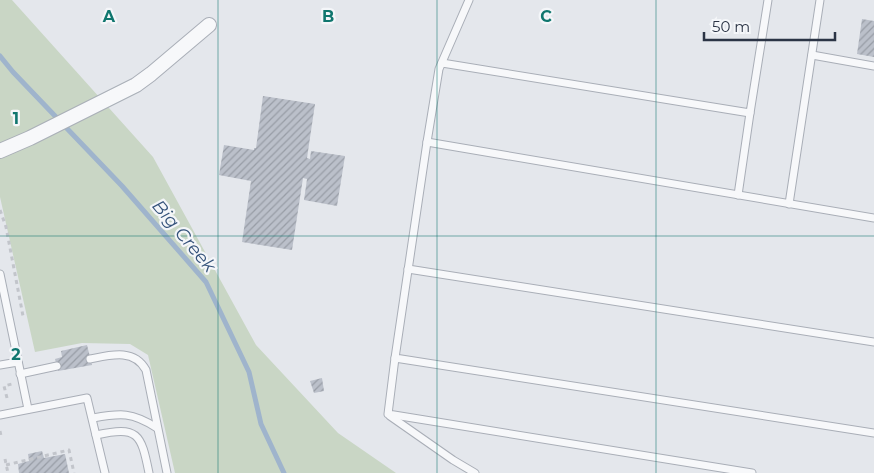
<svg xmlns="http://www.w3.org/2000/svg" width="874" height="473" font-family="Montserrat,sans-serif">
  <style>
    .green { fill: #c9d6c5 }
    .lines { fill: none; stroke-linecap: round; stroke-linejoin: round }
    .stream { stroke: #9fb4cc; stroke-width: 5 }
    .building { fill: url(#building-hatch) }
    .service-casing { stroke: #a9aeb7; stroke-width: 9 }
    .minor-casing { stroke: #a9aeb7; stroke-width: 16 }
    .path { stroke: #c2c5cb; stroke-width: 3; stroke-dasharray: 4 4; stroke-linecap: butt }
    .service { stroke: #f7f8fa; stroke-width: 7 }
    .minor { stroke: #f7f8fa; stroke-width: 14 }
    .grid { fill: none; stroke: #0f766e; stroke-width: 1; stroke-opacity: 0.55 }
    .labels { text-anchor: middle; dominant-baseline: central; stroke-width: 4.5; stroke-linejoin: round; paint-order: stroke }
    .water-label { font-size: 18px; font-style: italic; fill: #34527a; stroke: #f4f6f9 }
    .grid-label { font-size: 16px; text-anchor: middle; font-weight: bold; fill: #0f766e; stroke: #f4f6f9; stroke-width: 4.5; stroke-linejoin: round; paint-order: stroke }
  </style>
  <defs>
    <pattern id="building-hatch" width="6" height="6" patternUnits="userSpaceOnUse" patternTransform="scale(1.25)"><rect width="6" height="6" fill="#bbc0ca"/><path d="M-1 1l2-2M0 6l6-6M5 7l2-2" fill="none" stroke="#989da6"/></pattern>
  </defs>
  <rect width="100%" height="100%" fill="#e4e7ec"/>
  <!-- green -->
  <path class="green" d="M0 0H12L153 157 256 345 338 433 396 473H175L148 355 130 344 82 343 35 352 0 197Z"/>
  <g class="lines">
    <!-- stream -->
    <path class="stream" d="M0 56 13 72 122 186 206 282 249 372 261 424 284 473"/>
  </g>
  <!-- building -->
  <g class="building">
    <path d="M862 19 874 21V57L857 54Z"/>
    <path d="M263 96 315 104 307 158 310 159 311 151 345 156 337 206 304 200 307 179 303 178 292 250 242 242 251 181 219 175 224 145 254 150V148H256Z"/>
    <path d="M87 345 92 365 58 371 55 359 62 357 61 351Z"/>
    <path d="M322 378 324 391 314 393 310 381Z"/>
    <path d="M42 451 44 458 65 454 69 473H19L18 464 29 461 28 454Z"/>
  </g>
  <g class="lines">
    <defs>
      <g id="service">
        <path d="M469 0 439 69 427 142 395 358 874 433"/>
        <path d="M812 55 874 66"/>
        <path d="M442 63 750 113 768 0"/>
        <path d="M427 142 874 218"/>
        <path d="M738 195 750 113"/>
        <path d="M789 204 820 0"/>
        <path d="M408 269 874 342"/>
        <path d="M0 274 28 409"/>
        <path d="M395 358 388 414 752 473"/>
        <path d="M90 359C110 355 134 348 146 370L167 473"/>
        <path d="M0 365 18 362"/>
        <path d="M20 374 57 366"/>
        <path d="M0 415 87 398 105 473"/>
        <path d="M390 416 453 460 475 473"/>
        <path d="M93 418C121 413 132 412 157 428"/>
        <path d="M96 435C138 426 141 433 149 473"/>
      </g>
      <path id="minor" d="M0 151 30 138 136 85 151 74 209 25"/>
    </defs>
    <!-- service casing -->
    <use href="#service" class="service-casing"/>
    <!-- minor casing -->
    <use href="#minor" class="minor-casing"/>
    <!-- path -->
    <g class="path">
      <path d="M0 210 6 227 23 316"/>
      <path d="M7 398 4 386 12 384"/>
      <path d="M0 431 1 436"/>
      <path d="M5 459 8 473"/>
      <path d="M6 465 69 450 74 473"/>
    </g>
    <!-- service -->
    <use href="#service" class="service"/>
    <!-- minor -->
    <use href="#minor" class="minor"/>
  </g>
  <!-- grid -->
  <path class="grid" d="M218 0V473M437 0V473M656 0V473M0 236H874"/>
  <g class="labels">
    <!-- water labels -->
    <g class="water-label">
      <text transform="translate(184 236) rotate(50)">Big Creek</text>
    </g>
  </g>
  <g class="grid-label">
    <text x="109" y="22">A</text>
    <text x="328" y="22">B</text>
    <text x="546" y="22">C</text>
    <text x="16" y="124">1</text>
    <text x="16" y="360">2</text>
  </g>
  <!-- scale -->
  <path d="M704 32v8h131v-8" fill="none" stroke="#2b3445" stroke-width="2.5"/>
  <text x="712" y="32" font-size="15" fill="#2b3445" stroke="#f4f6f9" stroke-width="4" paint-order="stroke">50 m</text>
</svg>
